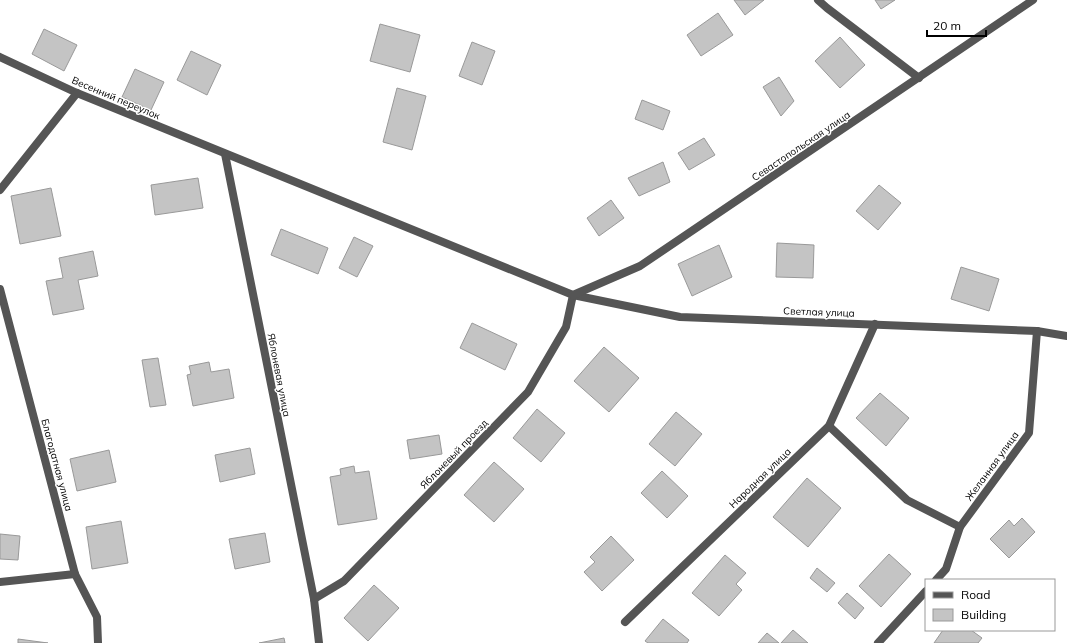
<svg xmlns="http://www.w3.org/2000/svg" width="1067" height="643" font-family="Mulish,sans-serif">
  <style>
    .building { fill: #c4c4c4; stroke: #999 }
    .lines { fill: none; stroke-linecap: round; stroke-linejoin: round }
    .service { stroke: #555; stroke-width: 8 }
    .minor { stroke: #555; stroke-width: 8 }
    .labels { text-anchor: middle; dominant-baseline: central; stroke-width: 3; stroke-linejoin: round; paint-order: stroke }
    .street-label { font-size: 10px; fill: #000; stroke: #fff }
  </style>
  <rect width="100%" height="100%" fill="#fff"/>
  <!-- building -->
  <g class="building">
    <path d="M734 0H764L745 15Z"/>
    <path d="M875 0H895L881 9Z"/>
    <path d="M718 13 733 35 701 56 687 35Z"/>
    <path d="M380 24 420 35 410 72 370 61Z"/>
    <path d="M44 29 77 45 64 71 32 54Z"/>
    <path d="M840 37 865 65 840 88 815 61Z"/>
    <path d="M472 42 495 51 482 85 459 76Z"/>
    <path d="M191 51 221 65 207 95 177 80Z"/>
    <path d="M135 69 164 82 151 110 122 97Z"/>
    <path d="M779 77 794 101 781 116 763 87Z"/>
    <path d="M397 88 426 96 412 150 383 142Z"/>
    <path d="M642 100 670 111 663 130 635 119Z"/>
    <path d="M704 138 715 155 689 170 678 153Z"/>
    <path d="M663 162 670 182 639 196 628 178Z"/>
    <path d="M198 178 203 208 155 215 151 185Z"/>
    <path d="M879 185 901 203 878 230 856 211Z"/>
    <path d="M51 188 61 236 20 244 11 196Z"/>
    <path d="M611 200 624 218 599 236 587 218Z"/>
    <path d="M281 229 328 248 318 274 271 255Z"/>
    <path d="M354 237 373 246 357 277 339 268Z"/>
    <path d="M777 243 814 245 813 278 776 277Z"/>
    <path d="M719 245 732 277 692 296 678 264Z"/>
    <path d="M93 251 98 276 78 280 84 309 53 315 46 281 63 278 59 258Z"/>
    <path d="M961 267 999 279 989 311 951 299Z"/>
    <path d="M472 323 517 344 505 370 460 348Z"/>
    <path d="M604 347 639 378 609 412 574 381Z"/>
    <path d="M158 358 166 405 150 407 142 360Z"/>
    <path d="M209 362 211 372 229 369 234 398 193 406 187 375 191 374 189 366Z"/>
    <path d="M880 393 909 418 886 446 856 418Z"/>
    <path d="M537 409 565 433 541 462 513 438Z"/>
    <path d="M676 412 702 434 675 466 649 444Z"/>
    <path d="M439 435 442 454 410 459 407 440Z"/>
    <path d="M250 448 255 474 220 482 215 455Z"/>
    <path d="M109 450 116 482 77 491 70 459Z"/>
    <path d="M494 462 524 489 494 522 464 495Z"/>
    <path d="M354 466 355 473 369 471 377 519 338 525 330 477 341 475 340 469Z"/>
    <path d="M662 471 688 496 667 518 641 493Z"/>
    <path d="M807 478 841 508 808 547 773 517Z"/>
    <path d="M1022 518 1035 532 1009 558 990 539 1009 520 1014 526Z"/>
    <path d="M121 521 128 563 92 569 86 527Z"/>
    <path d="M265 533 270 562 235 569 229 539Z"/>
    <path d="M0 534 20 536 18 560 0 559Z"/>
    <path d="M611 536 634 560 602 591 584 572 595 562 590 557Z"/>
    <path d="M889 554 911 574 881 607 859 586Z"/>
    <path d="M725 555 746 573 736 584 742 590 719 616 692 593Z"/>
    <path d="M817 568 835 583 827 592 810 578Z"/>
    <path d="M374 585 399 608 368 641 344 618Z"/>
    <path d="M847 593 864 608 855 619 838 603Z"/>
    <path d="M663 619 689 640 687 643H648L645 641Z"/>
    <path d="M793 630 808 643H781Z"/>
    <path d="M943 630H971L982 638 978 643H934Z"/>
    <path d="M767 633 779 643H758Z"/>
    <path d="M284 638 285 643H259Z"/>
    <path d="M18 639 48 643H18Z"/>
  </g>
  <g class="lines">
    <!-- service -->
    <g class="service">
      <path d="M818 0 827 8 919 78"/>
      <path d="M829 426 907 500 960 527"/>
      <path d="M314 599 319 643"/>
    </g>
    <!-- minor -->
    <g class="minor">
      <path d="M0 57 77 93 573 295 680 317 1037 331 1067 336"/>
      <path d="M225 154 314 599 344 581 528 392 566 327 573 295"/>
      <path d="M0 190 77 93"/>
      <path d="M0 289 75 574 97 617 98 643"/>
      <path d="M573 295 640 266 1033 0"/>
      <path d="M936 580 946 569 960 527 1029 433 1037 331"/>
      <path d="M0 582 75 574"/>
      <path d="M625 622 829 426 875 324"/>
      <path d="M878 643 926 591"/>
    </g>
  </g>
  <g class="labels">
    <!-- street labels -->
    <g class="street-label">
      <text transform="translate(116 98) rotate(23)">Весенний переулок</text>
      <text transform="translate(801 146) rotate(-34)">Севастопольская улица</text>
      <text transform="translate(819 312) rotate(2)">Светлая улица</text>
      <text transform="translate(279 375) rotate(79)">Яблоневая улица</text>
      <text transform="translate(454 454) rotate(-46)">Яблоневый проезд</text>
      <text transform="translate(57 465) rotate(75)">Благодатная улица</text>
      <text transform="translate(992 466) rotate(-54)">Желанная улица</text>
      <text transform="translate(760 478) rotate(-44)">Народная улица</text>
    </g>
  </g>
  <!-- legend -->
  <rect x="925" y="579" width="130" height="52" fill="#ffffff" stroke="#999999"/>
  <rect x="933" y="592" width="20" height="6" fill="#555555" stroke="#999999"/>
  <text x="961" y="599" font-size="12" fill="#000000">Road</text>
  <rect x="933" y="609" width="20" height="12" fill="#c4c4c4" stroke="#999999"/>
  <text x="961" y="619" font-size="12" fill="#000000">Building</text>
  <!-- scale -->
  <path d="M927 30v6h59v-6" fill="none" stroke="#000000" stroke-width="2"/>
  <text x="933" y="30" font-size="12" fill="#000000" stroke="#ffffff" stroke-width="3" paint-order="stroke">20 m</text>
</svg>
